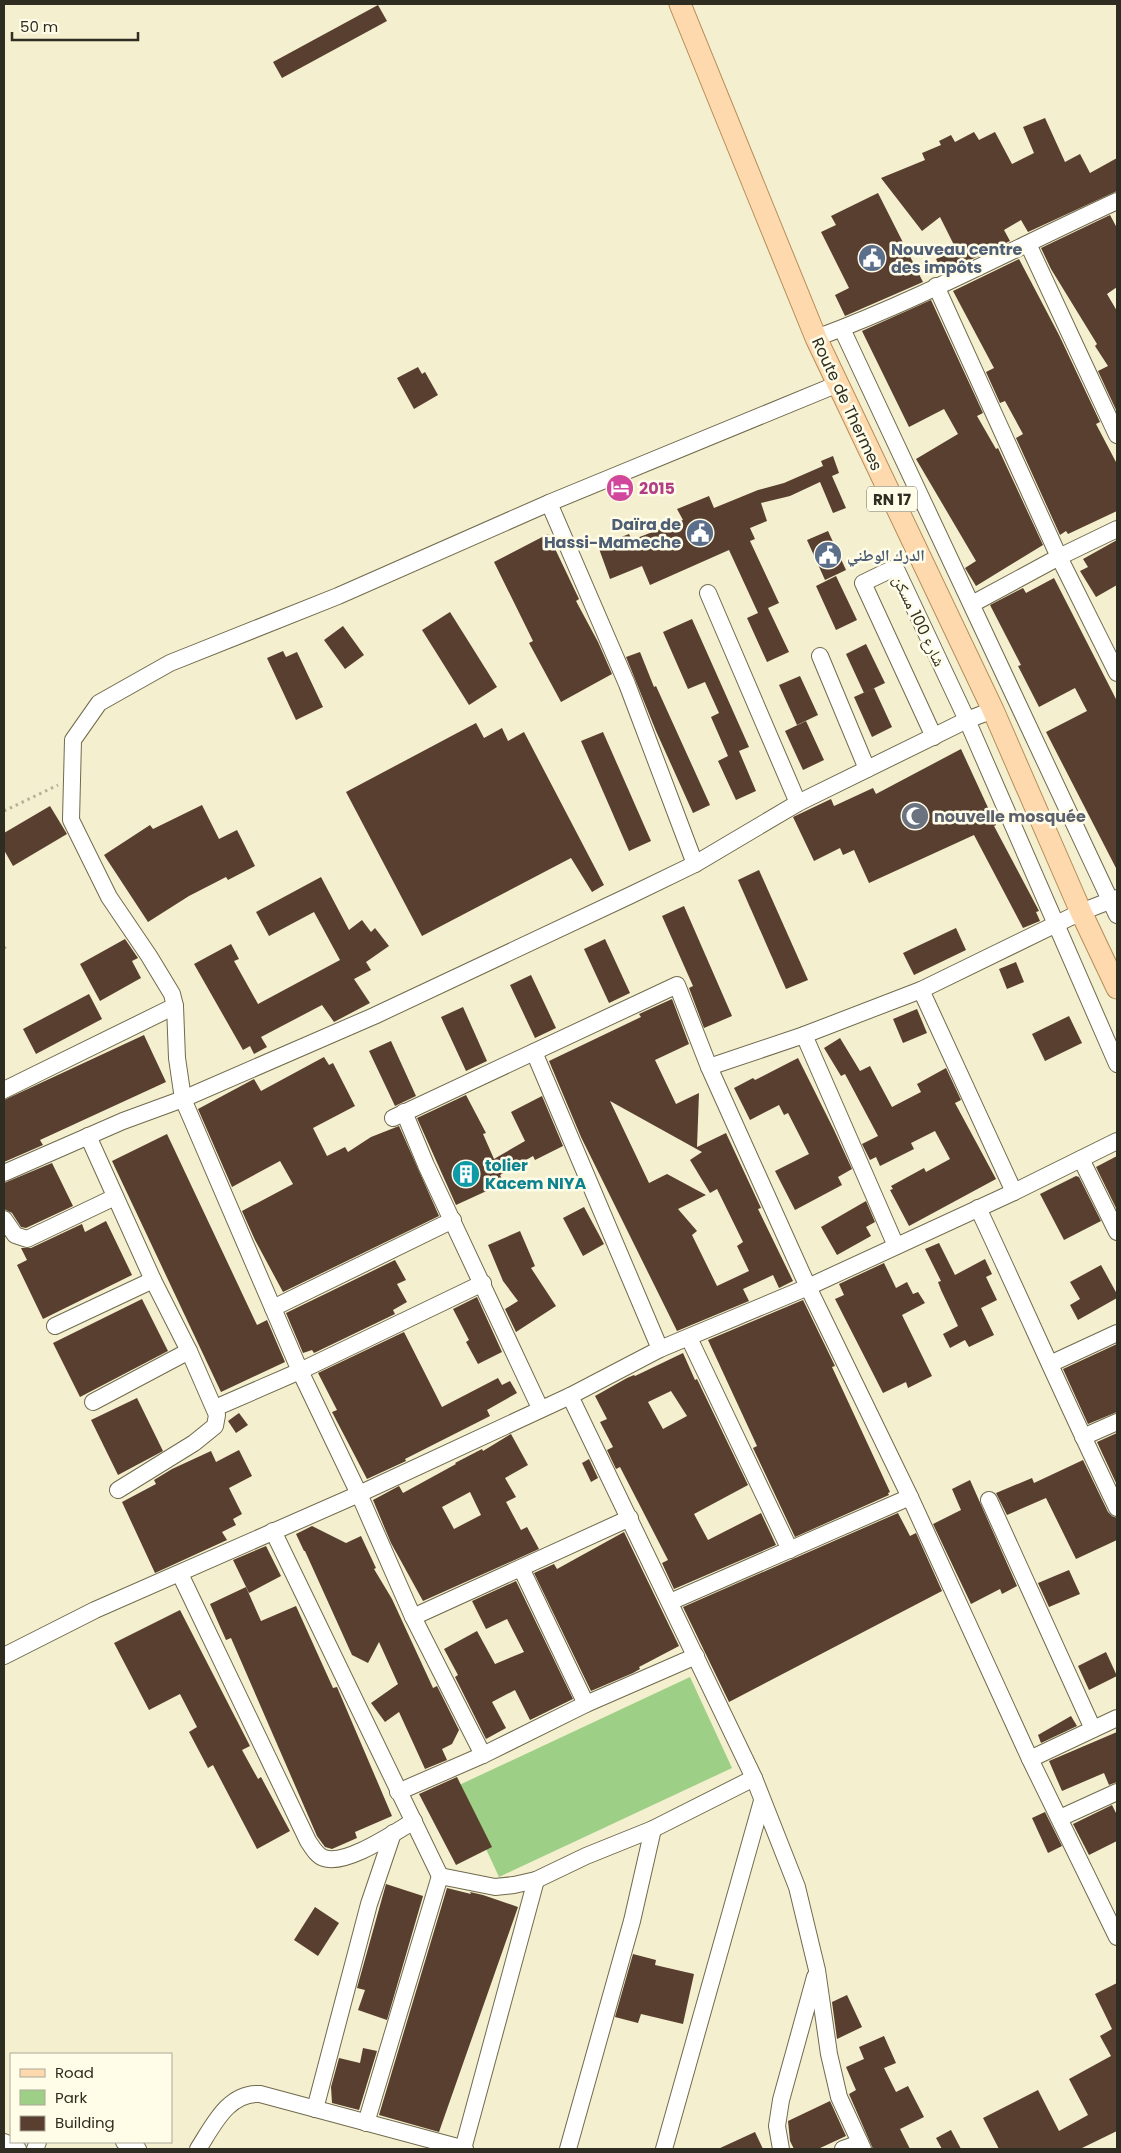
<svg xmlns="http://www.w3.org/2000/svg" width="1121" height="2153" font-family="Poppins,'Noto Naskh Arabic',sans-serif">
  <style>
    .green { fill: #9dd086 }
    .building { fill: #593f30; fill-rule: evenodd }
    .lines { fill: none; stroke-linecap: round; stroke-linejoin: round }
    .minor-casing { stroke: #706a4d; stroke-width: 18 }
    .major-casing { stroke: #b68d5a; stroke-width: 23 }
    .path { stroke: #b5b197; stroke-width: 3; stroke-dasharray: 2.5 4; stroke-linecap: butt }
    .minor { stroke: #fff; stroke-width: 16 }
    .major { stroke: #fed9ae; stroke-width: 21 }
    .labels { text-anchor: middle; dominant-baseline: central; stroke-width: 5; stroke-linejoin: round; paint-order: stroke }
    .shield { fill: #fffce8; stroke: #6d6b5d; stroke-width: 1 }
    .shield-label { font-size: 15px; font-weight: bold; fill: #2f2d21 }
    .service-label { font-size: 16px; font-weight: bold; fill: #4e5e75; stroke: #fffce8; text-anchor: start }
    .street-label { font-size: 16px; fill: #2f2d21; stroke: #fffce8 }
    .hotel-label { font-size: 16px; font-weight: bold; fill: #b23c85; stroke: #fffce8; text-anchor: start }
    .worship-label { font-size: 16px; font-weight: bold; fill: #5b616d; stroke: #fffce8; text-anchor: start }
    .culture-label { font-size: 16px; font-weight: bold; fill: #0d838f; stroke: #fffce8; text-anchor: start }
  </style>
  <rect width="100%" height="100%" fill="#f4efce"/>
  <!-- green -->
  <path class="green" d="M690 1677 732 1768 499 1877 457 1786Z"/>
  <!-- building -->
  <g class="building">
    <path d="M378 5 387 21 282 78 273 62Z"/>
    <path d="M1045 118 1065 162 1080 154 1090 173 1117 158V191L1028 232 1021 220 1004 230 1010 241 943 273 936 259 956 249 940 217 922 231 881 178 925 160 922 153 941 145 939 141 951 135 955 142 974 132 979 140 995 132 1012 164 1034 153 1023 127Z"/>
    <path d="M878 193 923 282 845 316 835 295 849 288 821 232 836 225 831 216Z"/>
    <path d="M1110 215 1117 228V287L1107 294 1117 311V412L1098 371 1108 366 1095 346 1097 344 1051 269 1041 248Z"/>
    <path d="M1019 259 1059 335 1100 422 1096 424 1117 464V511L1068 534 1066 531 1060 535 1016 438 1023 434 1005 401 1000 403 986 372 994 368 953 291Z"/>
    <path d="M931 300 983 413 977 416 996 449 998 448 1043 545 976 586 965 568 976 561 916 459 958 434 944 409 909 427 862 331Z"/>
    <path d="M418 367 422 374 425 372 438 395 414 409 397 378Z"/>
    <path d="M833 456 839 473 832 476 846 508 833 513 820 482 790 496 761 503 767 521 750 528 755 539 750 541 779 603 768 608 789 652 767 662 747 618 758 613 729 550 650 585 642 566 610 579 598 546 629 534 632 540 683 520 677 509 709 496 714 508 758 490 784 483 823 466 821 461Z"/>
    <path d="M828 531 846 570 825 580 807 540Z"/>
    <path d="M548 534 579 599 576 601 598 642 612 674 561 702 529 643 533 641 494 562Z"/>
    <path d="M1117 540V585L1096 597 1080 571 1088 567 1083 559Z"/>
    <path d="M836 576 857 620 836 630 816 586Z"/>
    <path d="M1054 578 1117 701V870L1046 732 1087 711 1075 688 1039 707 1018 666 1021 665 990 605 1023 588 1026 593Z"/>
    <path d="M450 612 497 687 469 705 422 630Z"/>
    <path d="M692 619 749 747 739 751 756 791 736 800 718 761 728 756 711 717 719 713 705 682 688 689 663 632Z"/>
    <path d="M343 626 364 655 345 669 324 640Z"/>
    <path d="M866 644 885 683 864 693 846 654Z"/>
    <path d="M283 651 286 657 297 652 323 707 296 720 267 658Z"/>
    <path d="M640 652 654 687 656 686 710 805 693 813 656 731 626 657Z"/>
    <path d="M800 676 818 715 797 725 779 685Z"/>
    <path d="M874 688 892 727 872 737 854 697Z"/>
    <path d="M806 721 824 760 803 770 785 731Z"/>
    <path d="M476 723 484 738 502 728 508 741 524 732 604 885 592 892 571 858 422 936 346 792Z"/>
    <path d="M603 732 651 841 629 851 581 741Z"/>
    <path d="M961 749 996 825 994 826 1039 911 1036 912 1040 921 1023 928 974 835 869 883 854 850 843 855 840 848 814 861 793 817 831 799 834 806 873 788 876 794Z"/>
    <path d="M202 805 219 839 237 830 255 866 228 880 226 877 189 896 148 922 104 855 150 825 153 829Z"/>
    <path d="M50 806 67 834 13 866 4 850V833Z"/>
    <path d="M759 870 808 980 786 989 738 880Z"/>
    <path d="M321 877 349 930 362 920 371 932 375 928 389 946 366 962 371 970 354 979 370 1003 334 1022 322 1005 261 1037 267 1047 254 1054 250 1046 243 1050 194 964 231 944 239 959 234 961 258 1004 340 960 314 912 269 936 256 912Z"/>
    <path d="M684 906 732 1016 704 1028 689 988 693 986 662 916Z"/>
    <path d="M956 928 966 950 914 975 903 953Z"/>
    <path d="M125 939 138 958 132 961 141 978 100 1001 80 964Z"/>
    <path d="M605 939 630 993 609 1003 584 949Z"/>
    <path d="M1016 962 1024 982 1007 989 999 969Z"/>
    <path d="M531 975 556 1028 535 1038 510 985Z"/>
    <path d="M89 994 102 1019 36 1054 23 1029Z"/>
    <path d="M672 999 689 1044 655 1060 676 1104 699 1093 697 1147 726 1133 761 1208 758 1209 793 1281 779 1288 773 1275 743 1289 749 1301 677 1331 581 1137 549 1061 641 1017 639 1014ZM610 1101 702 1152 690 1160 710 1193 717 1189 743 1242 737 1246 749 1271 717 1286 692 1235 697 1231 678 1209 706 1195 667 1174 649 1183Z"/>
    <path d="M463 1007 487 1061 466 1071 441 1017Z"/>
    <path d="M917 1009 927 1033 903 1043 893 1019Z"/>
    <path d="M1069 1016 1082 1043 1045 1061 1032 1034Z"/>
    <path d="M144 1035 166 1082 40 1140 43 1145 4 1162V1100Z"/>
    <path d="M840 1038 860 1071 870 1066 892 1107 921 1092 917 1084 946 1068 961 1100 955 1103 996 1179 909 1226 890 1190 893 1189 891 1186 924 1168 926 1172 950 1159 935 1131 911 1143 914 1149 880 1166 876 1157 870 1160 862 1144 878 1136 845 1074 841 1076 824 1048Z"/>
    <path d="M391 1041 416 1096 395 1106 369 1051Z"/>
    <path d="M324 1057 329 1065 333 1063 355 1106 313 1128 327 1156 345 1147 348 1152 371 1137 399 1126 439 1216 283 1292 255 1240 242 1211 293 1184 280 1161 232 1187 198 1109 254 1079 261 1091Z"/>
    <path d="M798 1058 834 1130 852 1169 838 1177 842 1185 795 1210 775 1171 809 1154 788 1113 784 1115 779 1105 750 1120 734 1088 753 1078 755 1080Z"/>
    <path d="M466 1095 486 1133 483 1134 494 1159 525 1141 511 1112 542 1096 563 1146 535 1160 533 1156 500 1175 504 1183 456 1205 417 1118Z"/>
    <path d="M167 1134 257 1325 267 1320 285 1362 221 1392 112 1161Z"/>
    <path d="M1117 1156V1210L1096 1167Z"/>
    <path d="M52 1163 73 1206 26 1228 21 1227 12 1213 4 1209V1183Z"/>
    <path d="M1076 1176 1079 1177 1101 1221 1064 1240 1040 1194Z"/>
    <path d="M866 1201 875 1222 866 1227 871 1236 837 1255 821 1227Z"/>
    <path d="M584 1207 604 1244 583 1256 563 1218Z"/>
    <path d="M106 1221 132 1275 43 1319 17 1265 27 1260 21 1248H31L82 1224 85 1232Z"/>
    <path d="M520 1231 535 1266 531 1268 556 1306 516 1332 505 1309 518 1301 503 1281 488 1245Z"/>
    <path d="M939 1243 955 1275 985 1259 992 1274 986 1277 997 1300 981 1308 994 1335 969 1347 965 1340 950 1348 943 1334 958 1326 941 1290 938 1282 941 1281 925 1249Z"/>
    <path d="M395 1260 406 1280 397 1284 407 1302 393 1310 395 1314 314 1353 312 1350 303 1353 286 1313Z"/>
    <path d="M884 1263 896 1288 907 1282 913 1294 918 1292 925 1303 902 1315 932 1376 908 1388 906 1382 883 1393 835 1299 844 1295 839 1284Z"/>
    <path d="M1101 1265 1117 1294V1298L1078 1320 1070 1305 1080 1299 1070 1282Z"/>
    <path d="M477 1297 502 1352 478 1364 466 1342 469 1340 453 1309Z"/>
    <path d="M142 1299 168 1351 80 1397 53 1343Z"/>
    <path d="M803 1300 835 1366 832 1367 890 1492 888 1493 889 1495 795 1537 753 1448 757 1446 708 1340Z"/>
    <path d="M404 1332 442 1407 498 1378 502 1385 510 1381 517 1393 487 1410 490 1416 405 1459 406 1461 367 1479 332 1412 337 1410 318 1373Z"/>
    <path d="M1117 1344V1412L1088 1424 1063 1369Z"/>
    <path d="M683 1353 695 1380 697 1379 748 1485 694 1514 708 1540 761 1513 776 1545 674 1589 662 1563 668 1560 620 1467 616 1469 607 1450 613 1447 600 1422 607 1419 595 1396 627 1378 634 1375 635 1376ZM671 1391 687 1416 663 1429 648 1402Z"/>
    <path d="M137 1398 163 1451 118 1475 91 1420Z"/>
    <path d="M239 1413 248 1425 236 1433 228 1421Z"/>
    <path d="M1117 1433V1485L1097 1442Z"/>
    <path d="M511 1434 528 1465 505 1478 516 1497 506 1502 521 1530 527 1527 539 1549 423 1601 391 1543 373 1500 399 1486 403 1493 456 1464 455 1463 482 1449 483 1451ZM470 1492 481 1515 454 1529 442 1507Z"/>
    <path d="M239 1450 252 1476 229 1488 242 1514 233 1519 236 1525 222 1532 227 1540 155 1573 122 1502 156 1484 154 1480 172 1469 211 1451 216 1462Z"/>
    <path d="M589 1459 598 1478 591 1482 582 1463Z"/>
    <path d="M1083 1460 1108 1512 1112 1516 1117 1518V1540L1076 1559 1046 1498 1007 1515 996 1493 1032 1478 1034 1483Z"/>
    <path d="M970 1480 1017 1586 1002 1594 1000 1589 971 1604 933 1524 961 1510 952 1489Z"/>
    <path d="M898 1513 910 1536 916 1533 942 1591 729 1702 683 1607Z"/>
    <path d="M312 1526 346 1543 361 1536 376 1568 374 1569 392 1599 433 1688 437 1686 459 1730 452 1744 442 1749 447 1760 425 1769 399 1712 385 1722 371 1703 398 1684 379 1642 368 1663 352 1655 305 1551H304L296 1534Z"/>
    <path d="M624 1532 679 1646 639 1667 640 1669 633 1673 591 1691 534 1573 554 1564 557 1569Z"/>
    <path d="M266 1546 281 1576 249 1593 233 1560Z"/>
    <path d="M1069 1570 1080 1594 1049 1607 1038 1583Z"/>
    <path d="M516 1581 573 1699 530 1720 515 1690 492 1702 506 1728 486 1739 455 1677 458 1675 444 1649 477 1631 495 1664 524 1652 507 1619 486 1629 472 1601Z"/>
    <path d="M246 1587 261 1621 296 1606 333 1688 337 1687 392 1816 355 1832 357 1838 332 1849 325 1847 317 1836 231 1638 226 1640 210 1604Z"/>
    <path d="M180 1610 250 1746 242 1750 258 1779 261 1777 290 1831 257 1849 213 1765 208 1768 189 1732 197 1727 180 1694 149 1710 114 1643Z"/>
    <path d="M1106 1652 1117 1676 1089 1690 1078 1666Z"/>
    <path d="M1071 1716 1077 1726 1041 1743 1038 1735Z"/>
    <path d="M1117 1732V1782L1109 1785 1104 1773 1062 1791 1049 1761Z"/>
    <path d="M457 1777 492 1847 456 1865 419 1794Z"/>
    <path d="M1112 1805 1117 1815V1841L1089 1855 1073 1824Z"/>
    <path d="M1045 1812 1062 1846 1048 1853 1032 1818Z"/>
    <path d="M386 1884 423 1896 387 2020 358 2010 365 1990 357 1988Z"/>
    <path d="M447 1888 471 1894 470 1892 483 1895 518 1907 439 2132 379 2115Z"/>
    <path d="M315 1907 339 1923 318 1956 294 1940Z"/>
    <path d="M633 1954 656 1960 655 1965 694 1974 683 2024 641 2014 638 2023 615 2017Z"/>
    <path d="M1117 1983V2131L1080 2149H999L983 2118 1038 2090 1059 2131 1088 2115 1069 2079 1111 2056 1100 2036 1112 2029 1095 1994Z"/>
    <path d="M847 1995 862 2027 837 2039 832 2002Z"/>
    <path d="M884 2036 896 2063 884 2068 896 2092 908 2086 924 2117 900 2129 910 2149H873L849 2094 856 2090 846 2067 864 2059 859 2047Z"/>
    <path d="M363 2048 377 2051 359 2110 332 2103 331 2087 339 2058 360 2063Z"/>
    <path d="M830 2101 846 2136 818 2149H794L790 2141 788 2121Z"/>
    <path d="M951 2130 961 2149H942L936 2138Z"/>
    <path d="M755 2132 763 2149H718Z"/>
  </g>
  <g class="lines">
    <defs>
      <g id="minor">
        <path d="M1028 244 1117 435"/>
        <path d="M936 286 1059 557 1117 673"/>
        <path d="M842 329 1117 915"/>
        <path d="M816 338C919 300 1017 247 1117 201"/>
        <path d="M549 503 627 684 695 864"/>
        <path d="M708 593 798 803"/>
        <path d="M972 604 1059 557 1117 529"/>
        <path d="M820 656 867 769"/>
        <path d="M934 737 863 583 892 569 897 571 967 720 1117 1064"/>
        <path d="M921 990 1014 1192"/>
        <path d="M804 1035 896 1246"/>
        <path d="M534 1052 660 1349"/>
        <path d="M709 1067 804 1035 921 990 1081 912 1117 898"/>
        <path d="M4 1090 175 1006"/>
        <path d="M404 1112 426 1165 540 1408"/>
        <path d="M393 1118 677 985 709 1067 808 1287 910 1497 1030 1759 1117 1937"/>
        <path d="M88 1136 153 1280 189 1351 217 1415 215 1426 194 1443 118 1490"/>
        <path d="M1081 1159 1117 1232"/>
        <path d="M4 1173 123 1121 183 1099 374 1016 631 895 695 864 798 803 967 720 993 710"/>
        <path d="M978 1208C1025 1308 1069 1409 1117 1508"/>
        <path d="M4 1219 15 1235 27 1239 115 1197"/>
        <path d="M273 1308 453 1220"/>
        <path d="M55 1326 153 1280"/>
        <path d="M689 1338 790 1550"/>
        <path d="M1050 1364 1117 1333"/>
        <path d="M570 1396 754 1778 797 1887 817 1970 829 2054 839 2097 863 2149"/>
        <path d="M93 1402 189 1351"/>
        <path d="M215 1408 300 1371 483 1283"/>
        <path d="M1083 1437 1117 1422"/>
        <path d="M989 1500 1093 1729"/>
        <path d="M273 1531 440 1876"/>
        <path d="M521 1568 586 1704"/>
        <path d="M180 1574 308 1841C312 1847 317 1856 324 1858 346 1866 395 1832 414 1821"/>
        <path d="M670 1602 910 1497"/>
        <path d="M413 1617 630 1518"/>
        <path d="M4 1656 95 1610 359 1494 570 1396 660 1349 808 1287 1014 1192 1117 1141"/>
        <path d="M483 1755 413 1617 359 1494 300 1371 183 1099 177 1058 175 1006 172 994 149 956 109 897 71 820 73 740 99 703 170 663 338 596 549 503 838 384"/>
        <path d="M1030 1759 1117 1718"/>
        <path d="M398 1792 483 1755 586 1704 696 1656"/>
        <path d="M1060 1818 1117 1792"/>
        <path d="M315 2109 369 1904 393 1833"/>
        <path d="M366 2123 440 1876 495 1887 514 1885 536 1880 586 1856 653 1829 754 1778"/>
        <path d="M4 2142 18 2149"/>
        <path d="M124 2142 138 2149"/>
        <path d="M35 2149 38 2142"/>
        <path d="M198 2149C213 2126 228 2092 260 2094L465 2149"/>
        <path d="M463 2149 536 1880"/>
        <path d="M568 2149 632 1921 653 1829"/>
        <path d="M664 2149 762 1801"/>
        <path d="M781 2149 777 2126 781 2100 815 1977"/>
        <path d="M843 2149 860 2143"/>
      </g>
      <path id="major" d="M680 4 816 338 993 710 1081 912 1117 988"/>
    </defs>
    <!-- minor casing -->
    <use href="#minor" class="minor-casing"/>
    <!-- major casing -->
    <use href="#major" class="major-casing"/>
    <!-- path -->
    <g class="path">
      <path d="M4 811 58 785"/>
      <path d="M4 947 6 949"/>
    </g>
    <!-- minor -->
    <use href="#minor" class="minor"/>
    <!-- major -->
    <use href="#major" class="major"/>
  </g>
  <!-- icons -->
  <defs>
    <symbol id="civic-disc" viewBox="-11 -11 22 22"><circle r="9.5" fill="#5c6f8a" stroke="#fffce8"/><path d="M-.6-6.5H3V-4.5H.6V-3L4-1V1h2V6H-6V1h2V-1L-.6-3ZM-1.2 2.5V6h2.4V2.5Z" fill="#fff"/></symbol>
    <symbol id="hotel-disc" viewBox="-11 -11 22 22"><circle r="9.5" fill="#d1479c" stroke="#fffce8"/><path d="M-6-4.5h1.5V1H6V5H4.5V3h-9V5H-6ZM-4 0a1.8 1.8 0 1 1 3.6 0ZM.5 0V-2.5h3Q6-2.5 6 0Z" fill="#fff"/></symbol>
    <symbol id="mosque-disc" viewBox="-11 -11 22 22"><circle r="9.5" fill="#6b7280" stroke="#fffce8"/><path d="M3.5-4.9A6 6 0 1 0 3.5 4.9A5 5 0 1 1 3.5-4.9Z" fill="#fff"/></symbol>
    <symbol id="building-disc" viewBox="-11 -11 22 22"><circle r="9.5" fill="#0f9aa8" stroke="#fffce8"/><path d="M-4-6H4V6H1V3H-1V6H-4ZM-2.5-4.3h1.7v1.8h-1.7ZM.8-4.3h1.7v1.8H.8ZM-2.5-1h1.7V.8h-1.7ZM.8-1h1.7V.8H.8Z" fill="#fff"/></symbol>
  </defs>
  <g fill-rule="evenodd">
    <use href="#civic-disc" x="856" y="242" width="32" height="32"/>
    <use href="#hotel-disc" x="604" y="472" width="32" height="32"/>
    <use href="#civic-disc" x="684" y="517" width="32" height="32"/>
    <use href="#civic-disc" x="812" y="539" width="32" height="32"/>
    <use href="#mosque-disc" x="899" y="800" width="32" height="32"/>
    <use href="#building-disc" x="450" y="1158" width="32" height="32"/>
  </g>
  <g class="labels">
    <!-- shield labels -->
    <rect class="shield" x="867" y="486.5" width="50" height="25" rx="4"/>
    <g class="shield-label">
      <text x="892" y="499">RN 17</text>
    </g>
    <!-- service labels -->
    <g class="service-label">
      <text x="891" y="249">Nouveau centre<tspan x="891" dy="18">des impôts</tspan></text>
      <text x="681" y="524" text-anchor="end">Daïra de<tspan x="681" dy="18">Hassi-Mameche</tspan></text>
      <text x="847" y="555">الدرك الوطني</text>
    </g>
    <!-- street labels -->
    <g class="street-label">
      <text transform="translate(847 404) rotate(65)">Route de Thermes</text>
      <text transform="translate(919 621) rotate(64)">شارع 100 مسكن</text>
    </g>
    <!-- hotel labels -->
    <g class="hotel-label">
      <text x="639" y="488">2015</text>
    </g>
    <!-- worship labels -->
    <g class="worship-label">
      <text x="934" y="816">nouvelle mosquée</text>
    </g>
    <!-- culture labels -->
    <g class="culture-label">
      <text x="485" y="1165">tolier<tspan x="485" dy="18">Kacem NIYA</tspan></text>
    </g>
  </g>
  <!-- border -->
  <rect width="1121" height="2153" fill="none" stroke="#2f2d21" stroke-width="10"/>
  <!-- legend -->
  <rect x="10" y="2053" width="162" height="90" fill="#fffce8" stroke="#aca998"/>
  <rect x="20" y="2069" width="25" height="8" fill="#fed9ae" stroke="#aca998"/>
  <text x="55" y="2078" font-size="15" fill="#2f2d21">Road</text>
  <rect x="20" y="2090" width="25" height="15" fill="#9dd086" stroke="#aca998"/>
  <text x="55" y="2103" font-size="15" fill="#2f2d21">Park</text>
  <rect x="20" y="2116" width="25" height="15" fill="#593f30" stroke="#aca998"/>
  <text x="55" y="2128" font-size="15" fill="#2f2d21">Building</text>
  <!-- scale -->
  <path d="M12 32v8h126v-8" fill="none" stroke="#2f2d21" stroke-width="2.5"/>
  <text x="20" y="32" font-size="15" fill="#2f2d21" stroke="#fffce8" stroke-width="4" paint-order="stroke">50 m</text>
</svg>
